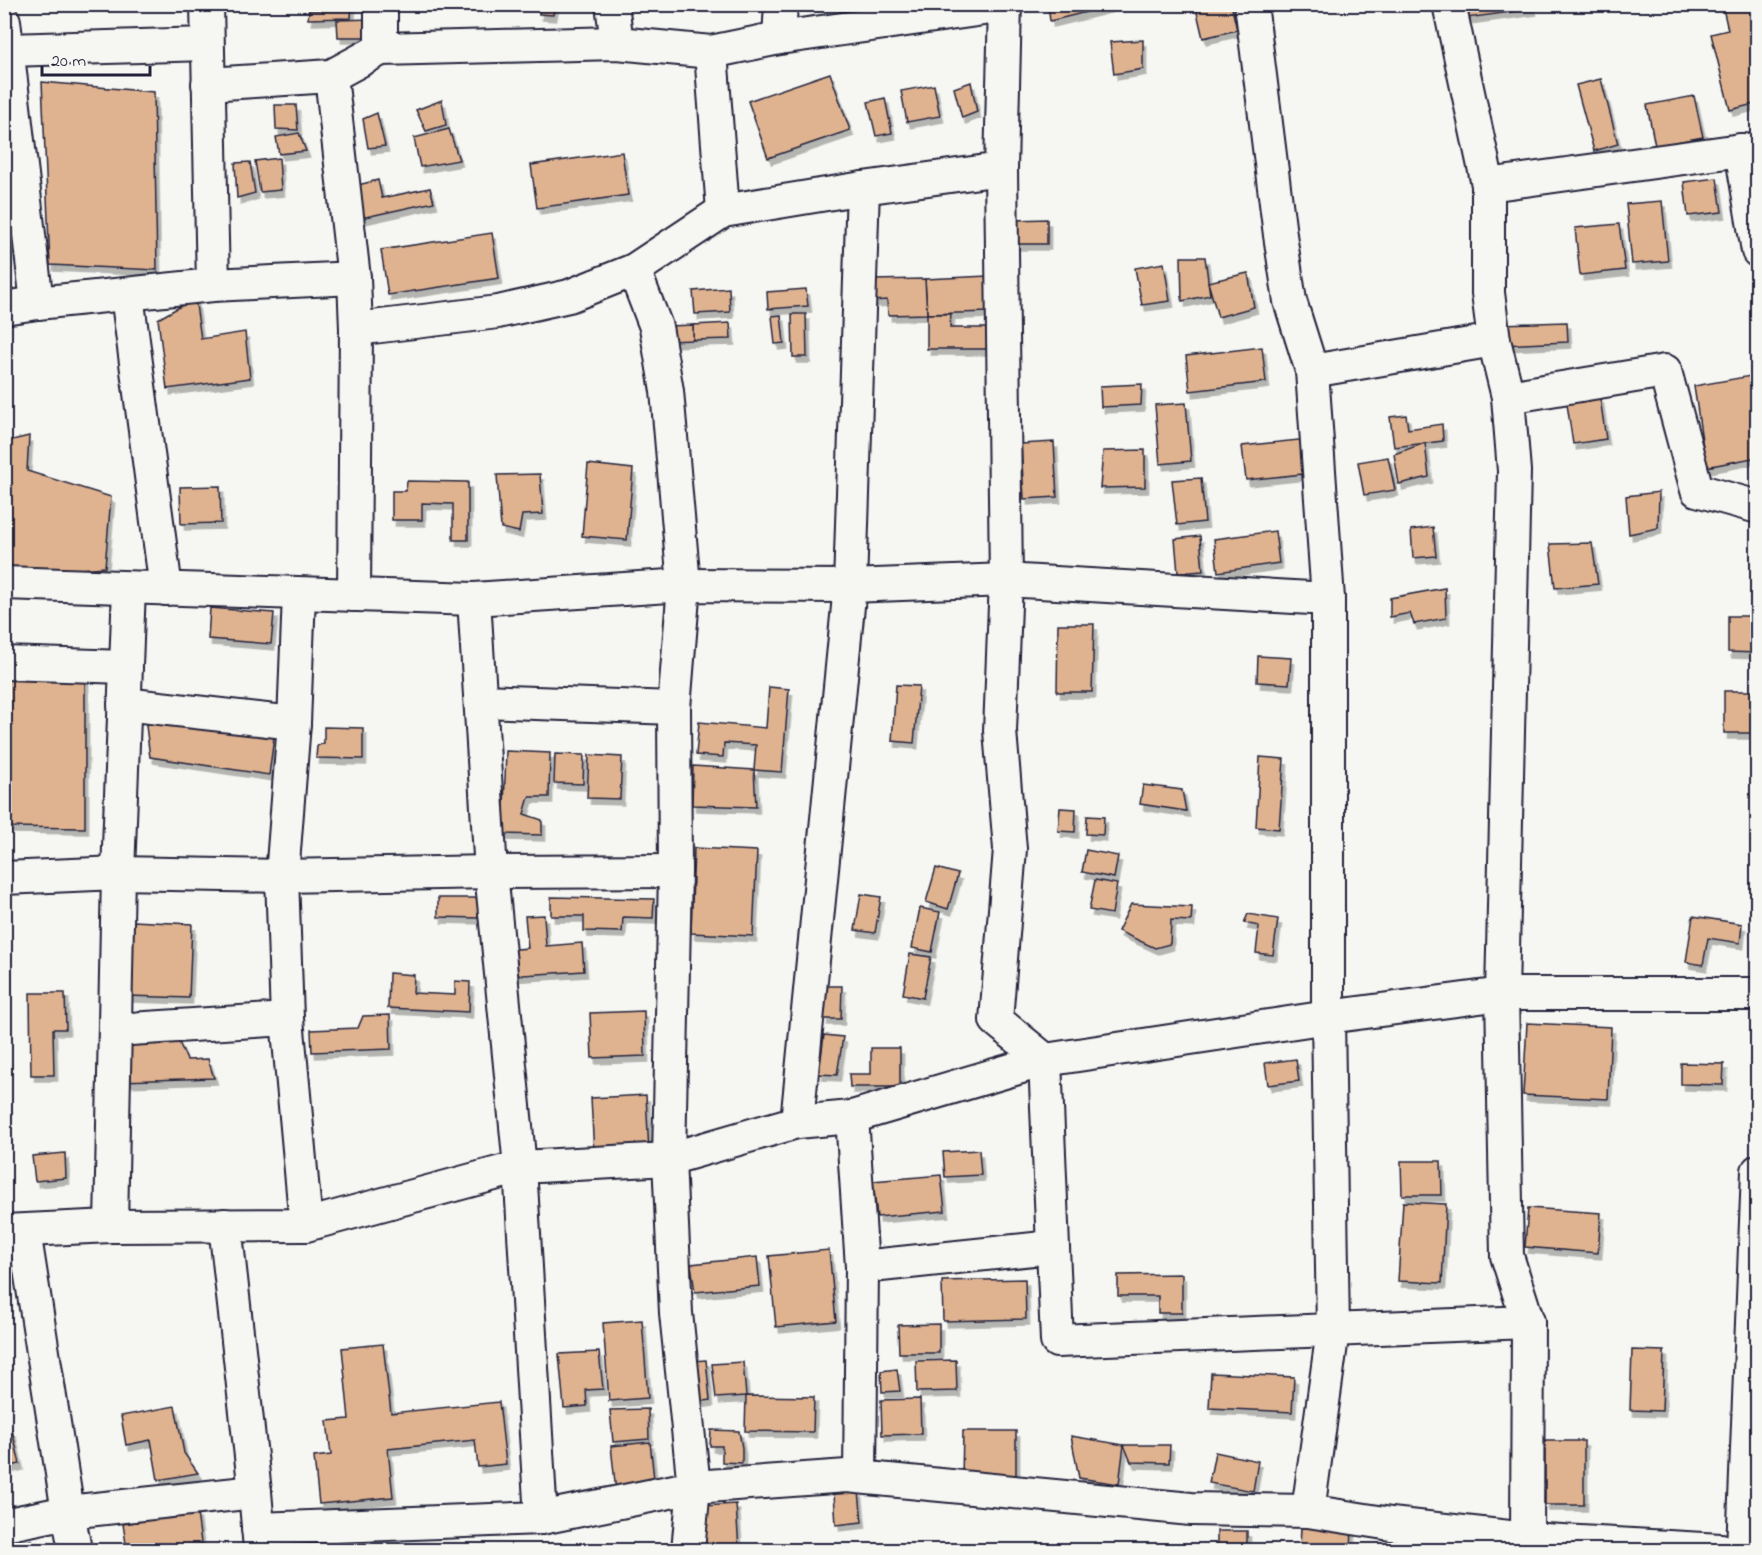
<svg xmlns="http://www.w3.org/2000/svg" width="1762" height="1555" font-family="'Indie Flower',sans-serif">
  <style>
    .building { fill: #e0b390; stroke: #22223b; stroke-width: 1.5; filter: url(#shadow) }
    .lines { fill: none; stroke-linecap: round; stroke-linejoin: round }
    .street-casing { stroke: #22223b; stroke-width: 36 }
    .street { stroke: #f6f6f2; stroke-width: 32 }
  </style>
  <defs>
    <filter id="shadow"><feDropShadow dx="3.5" dy="6" stdDeviation="0" flood-color="#0004"/></filter>
  </defs>
  <rect width="100%" height="100%" fill="#f6f6f2"/>
  <filter id="ink" filterUnits="userSpaceOnUse"><feTurbulence type="fractalNoise" baseFrequency=".0167" numOctaves="2"/><feDisplacementMap in="SourceGraphic" scale="12" xChannelSelector="R" yChannelSelector="G"/><feConvolveMatrix kernelMatrix="1 2 1 2 8 2 1 2 1" color-interpolation-filters="sRGB"/></filter>
  <g filter="url(#ink)">
    <!-- building -->
    <g class="building">
      <path d="M319 4H352L351 18 308 19 309 10H319Z"/>
      <path d="M539 4H555L553 15 539 14Z"/>
      <path d="M1048 4H1115V5L1050 21Z"/>
      <path d="M1195 4H1231L1237 30 1203 38Z"/>
      <path d="M1465 4H1532L1533 9 1467 18Z"/>
      <path d="M1722 4H1758V103L1730 110 1711 34 1728 30Z"/>
      <path d="M374 19V37H338L337 20Z"/>
      <path d="M1143 40V69L1114 74 1110 42Z"/>
      <path d="M830 73 850 130 768 158 748 101Z"/>
      <path d="M1601 79 1618 144 1594 151 1576 85Z"/>
      <path d="M42 82 154 92 157 270 50 265Z"/>
      <path d="M971 82 977 112 962 118 954 88Z"/>
      <path d="M934 85 940 116 907 122 901 91Z"/>
      <path d="M1694 96 1703 137 1655 146 1647 105Z"/>
      <path d="M885 98 892 133 876 136 868 102Z"/>
      <path d="M442 100 446 125 426 131 416 110Z"/>
      <path d="M275 105H296L298 130 276 129Z"/>
      <path d="M377 113 385 146 368 148 363 119Z"/>
      <path d="M449 129 459 160 420 167 414 138Z"/>
      <path d="M299 133 306 151 279 154 276 137Z"/>
      <path d="M622 152 628 195 537 208 531 165Z"/>
      <path d="M279 158 281 190 260 192 255 161Z"/>
      <path d="M250 162 255 193 237 198 235 163Z"/>
      <path d="M1717 178 1722 212 1688 216 1684 182Z"/>
      <path d="M378 180 382 198 430 188 434 202 361 218 354 186Z"/>
      <path d="M1662 201 1668 261 1632 264 1626 204Z"/>
      <path d="M1047 219V244H1015V220Z"/>
      <path d="M1619 224 1625 270 1580 275 1575 228Z"/>
      <path d="M492 233 499 278 388 295 381 250Z"/>
      <path d="M1181 257H1205L1210 295 1182 301Z"/>
      <path d="M1164 263 1170 301 1142 305 1135 268Z"/>
      <path d="M1248 273 1254 307 1218 317 1208 282Z"/>
      <path d="M988 276 989 312 927 314 925 279Z"/>
      <path d="M925 279 927 314 888 315 887 300 872 301 871 280Z"/>
      <path d="M729 288 730 312 695 314 693 291Z"/>
      <path d="M806 289 808 306 768 309 767 292Z"/>
      <path d="M195 298 201 339 245 332 250 378 167 389 158 319Z"/>
      <path d="M792 314H806L807 357H793Z"/>
      <path d="M927 314H951L950 328H987V349H927Z"/>
      <path d="M781 315 784 343 775 344 772 316Z"/>
      <path d="M1567 322 1568 342 1502 345 1501 324Z"/>
      <path d="M730 323 731 339 693 340V325Z"/>
      <path d="M693 325V340L669 341V326Z"/>
      <path d="M1262 347 1266 382 1190 391 1186 356Z"/>
      <path d="M1756 375 1758 383V457L1706 467 1694 386Z"/>
      <path d="M1142 384 1141 405 1101 407 1100 386Z"/>
      <path d="M1600 398 1606 439 1573 444 1567 404Z"/>
      <path d="M1186 403 1191 461 1160 464 1155 405Z"/>
      <path d="M1406 415 1408 429 1442 424 1443 441 1394 447 1390 417Z"/>
      <path d="M29 436 27 471 111 497 105 567 4 575V442Z"/>
      <path d="M1308 439 1312 473 1246 480 1242 446Z"/>
      <path d="M1054 442 1057 497 1024 499 1021 444Z"/>
      <path d="M1425 443 1429 477 1399 484 1394 454Z"/>
      <path d="M1145 450V487L1100 488 1103 451Z"/>
      <path d="M1388 457 1395 490 1364 495 1358 462Z"/>
      <path d="M588 464 633 469 627 540 582 536Z"/>
      <path d="M540 474 543 514 522 515 519 532 501 528 497 475Z"/>
      <path d="M1201 478 1205 522 1177 525 1172 480Z"/>
      <path d="M407 481 468 482V540H453V504L422 503V520H392V491H406Z"/>
      <path d="M220 486 221 523 181 524 180 487Z"/>
      <path d="M1659 492 1658 528 1629 534 1626 496Z"/>
      <path d="M1433 527 1436 556 1413 558 1411 530Z"/>
      <path d="M1275 531 1279 563 1218 572 1214 539Z"/>
      <path d="M1200 536 1203 571 1178 573 1175 539Z"/>
      <path d="M1592 543 1598 584 1555 588 1550 544Z"/>
      <path d="M1445 588 1446 618 1414 624 1410 613 1390 617V598Z"/>
      <path d="M210 608 274 613 271 644 208 639Z"/>
      <path d="M1728 616H1758V653L1728 652Z"/>
      <path d="M1058 624H1094L1092 692H1057Z"/>
      <path d="M1258 656 1291 658 1289 684 1257 682Z"/>
      <path d="M4 676H85V828L4 827Z"/>
      <path d="M896 685 919 686 914 743 892 741Z"/>
      <path d="M769 687 789 689 782 772 754 770 756 745 724 743 723 757 696 755 699 722 766 728Z"/>
      <rect x="1724" y="691" width="34" height="42"/>
      <path d="M145 718 274 737 269 775 150 757Z"/>
      <path d="M324 727 363 728V759L316 758 317 746 324 743Z"/>
      <path d="M506 751 550 753 549 797H529L524 814 542 820V835L503 834Z"/>
      <path d="M555 754 584 755 583 784 554 783Z"/>
      <path d="M589 755 622 757 620 799 587 798Z"/>
      <path d="M1260 757 1284 759 1279 829 1256 827Z"/>
      <path d="M693 766 754 770 756 807 692 805Z"/>
      <path d="M1143 785 1182 790 1186 811 1140 804Z"/>
      <path d="M1060 808 1076 809 1075 832 1058 831Z"/>
      <path d="M1087 816 1104 817 1103 835 1086 834Z"/>
      <path d="M694 848 757 851 753 936 691 933Z"/>
      <path d="M1086 850 1118 856 1114 878 1082 872Z"/>
      <path d="M936 868 958 874 948 909 926 902Z"/>
      <path d="M1095 880 1117 884 1112 914 1089 910Z"/>
      <path d="M861 894 881 897 875 933 855 930Z"/>
      <path d="M551 897 654 899 653 918 623 917 622 932 584 931V916H551Z"/>
      <path d="M438 898H478V918L438 917Z"/>
      <path d="M1131 904 1192 907 1191 921 1171 920 1170 944 1155 948 1118 931Z"/>
      <path d="M920 908 940 912 932 952 912 948Z"/>
      <path d="M1248 914 1278 919 1273 955 1256 953 1259 926 1244 923Z"/>
      <path d="M544 915 546 946 582 943 584 971 508 976 506 950 528 948 525 916Z"/>
      <path d="M1693 916 1742 924 1740 943 1708 938 1703 965 1686 962Z"/>
      <path d="M133 921 192 924 189 998 129 996Z"/>
      <path d="M910 954 931 957 923 998 903 994Z"/>
      <path d="M389 973 414 975 413 993 455 995V981L470 982 469 1012 388 1008Z"/>
      <path d="M825 986H842L841 1019H824Z"/>
      <path d="M30 993H65L66 1029H53L54 1075H31Z"/>
      <path d="M644 1011 645 1056 592 1058 590 1013Z"/>
      <path d="M390 1015 391 1049 312 1052 311 1030 358 1028 363 1016Z"/>
      <path d="M1527 1023 1611 1027 1608 1099 1523 1095Z"/>
      <path d="M824 1035 843 1037 837 1075 819 1074Z"/>
      <path d="M179 1042 187 1060 208 1059 214 1078 122 1081 121 1045Z"/>
      <path d="M871 1048H900V1087H850L849 1074H871Z"/>
      <path d="M1296 1059 1299 1081 1268 1085 1265 1063Z"/>
      <path d="M1681 1063 1724 1064 1723 1085 1681 1084Z"/>
      <path d="M646 1095 649 1152 594 1155 591 1098Z"/>
      <path d="M979 1150 981 1175 945 1177 943 1152Z"/>
      <path d="M65 1153 66 1178 35 1181 32 1156Z"/>
      <path d="M1401 1161H1441L1442 1195H1402Z"/>
      <path d="M941 1175 945 1211 877 1217 873 1181Z"/>
      <path d="M1403 1202 1446 1204 1442 1283 1398 1281Z"/>
      <path d="M1528 1208 1601 1213 1598 1253 1525 1247Z"/>
      <path d="M829 1250 836 1321 776 1327 769 1256Z"/>
      <path d="M757 1257 760 1286 695 1292 691 1264Z"/>
      <path d="M1182 1274V1313H1158V1296H1118V1275Z"/>
      <path d="M1025 1279 1026 1319 943 1321 942 1281Z"/>
      <path d="M642 1320 648 1398 609 1401 603 1323Z"/>
      <path d="M939 1324V1353H899L898 1325Z"/>
      <path d="M383 1344 391 1413 499 1402 506 1464 478 1467 475 1440 388 1449 393 1497 319 1504 314 1457 331 1455 327 1421 349 1419 342 1348Z"/>
      <path d="M1632 1350 1664 1351 1662 1411 1630 1410Z"/>
      <path d="M599 1352 603 1389 586 1390 587 1406 564 1408 559 1354Z"/>
      <path d="M706 1360 710 1400 697 1402 692 1361Z"/>
      <path d="M956 1360 957 1391 917 1392 916 1361Z"/>
      <path d="M743 1362 746 1396 716 1398 712 1364Z"/>
      <path d="M897 1369 900 1391 882 1392 881 1371Z"/>
      <path d="M1211 1373 1294 1377 1292 1412 1209 1408Z"/>
      <path d="M746 1396 814 1397 813 1432 745 1431Z"/>
      <path d="M920 1399 921 1434 882 1435 881 1400Z"/>
      <path d="M175 1406 184 1453 198 1473 158 1480 151 1440 126 1445 121 1416Z"/>
      <path d="M648 1409 649 1439 613 1442 610 1410Z"/>
      <path d="M12 1430 20 1464 6 1467 4 1432Z"/>
      <path d="M711 1430 739 1431 742 1448V1463L722 1462V1446H710Z"/>
      <path d="M963 1431H1016V1480L962 1479Z"/>
      <path d="M1071 1436 1124 1445 1119 1484 1079 1478Z"/>
      <rect x="1545" y="1441" width="39" height="64"/>
      <path d="M650 1442 655 1488 616 1492 611 1446Z"/>
      <path d="M1124 1445H1170L1169 1463 1131 1462Z"/>
      <path d="M1215 1452 1258 1461 1253 1491 1209 1483Z"/>
      <path d="M859 1491 862 1522 836 1525 834 1493Z"/>
      <path d="M736 1504 739 1550H706L703 1506Z"/>
      <path d="M197 1513 202 1550H127L123 1524Z"/>
      <path d="M1301 1526 1352 1528 1351 1550H1300Z"/>
      <rect x="1217" y="1531" width="30" height="19"/>
      <path d="M32 1540 35 1550H4V1545Z"/>
    </g>
    <g class="lines">
      <defs>
        <g id="street">
          <path d="M207 4 213 285"/>
          <path d="M381 4V49"/>
          <path d="M612 4 617 43"/>
          <path d="M1005 4 1001 169 1006 580 1000 731 1010 849 996 1020 1045 1060 1057 1341 1528 1322"/>
          <path d="M1251 4 1280 235 1290 301 1312 371 1328 599V1017L1333 1330 1308 1511"/>
          <path d="M1449 4 1488 185V293L1494 340 1508 397 1514 471 1502 994 1507 1256 1528 1322 1527 1539 1529 1550"/>
          <path d="M4 21 37 303"/>
          <path d="M779 38 781 4"/>
          <path d="M8 50 207 44"/>
          <path d="M711 52 723 211"/>
          <path d="M331 76 354 278 356 329 354 595"/>
          <path d="M208 84 331 76 381 49 617 43 711 52 779 38 1005 6"/>
          <path d="M1741 150 1758 251"/>
          <path d="M1488 185 1741 150 1758 151"/>
          <path d="M634 270 656 327 667 391 684 585 674 708 675 871 669 1159 676 1313 694 1487 688 1550"/>
          <path d="M127 295 166 589"/>
          <path d="M4 308 37 303 213 285 354 278"/>
          <path d="M356 329 498 312 569 296 634 270 723 211 863 188 1001 169"/>
          <path d="M1312 371 1494 340"/>
          <path d="M1508 397 1665 371 1697 490 1758 507"/>
          <path d="M4 583 474 599 684 585 850 586 1006 580 1328 599"/>
          <path d="M299 594 294 723 282 876 287 1019 306 1225"/>
          <path d="M474 599 491 872 520 1167 541 1518"/>
          <path d="M4 663 126 667"/>
          <path d="M481 701 674 708"/>
          <path d="M124 704 294 723"/>
          <path d="M4 878 118 873 282 876 491 872 675 871"/>
          <path d="M115 1030 287 1019"/>
          <path d="M852 1117 862 1267 860 1477"/>
          <path d="M797 1122 850 586 863 188"/>
          <path d="M225 1225 255 1492 260 1549"/>
          <path d="M111 1226 118 873 129 588"/>
          <path d="M4 1231 111 1226 306 1225 520 1167 669 1159 797 1122 852 1117 1045 1060 1328 1017 1502 994H1758"/>
          <path d="M24 1231 68 1512 75 1550"/>
          <path d="M862 1267 1052 1247"/>
          <path d="M4 1525 68 1512 255 1492"/>
          <path d="M258 1529 541 1518 694 1487 847 1476 1191 1509 1308 1511 1391 1524 1527 1539 1721 1550"/>
          <path d="M1743 1550 1758 1171"/>
        </g>
      </defs>
      <!-- street casing -->
      <use href="#street" class="street-casing"/>
      <!-- street -->
      <use href="#street" class="street"/>
    </g>
  </g>
  <!-- margin -->
  <rect width="1762" height="1555" fill="none" stroke="#f6f6f2" stroke-width="24"/>
  <rect x="12" y="12" width="1738" height="1531" fill="none" stroke="#22223b" stroke-width="2" filter="url(#ink)"/>
  <!-- scale -->
  <path d="M42 66v9h108v-9" fill="none" stroke="#22223b" stroke-width="3"/>
  <text x="51" y="66" font-size="18" fill="#22223b" stroke="#f6f6f2" stroke-width="4.5" paint-order="stroke">20 m</text>
</svg>
